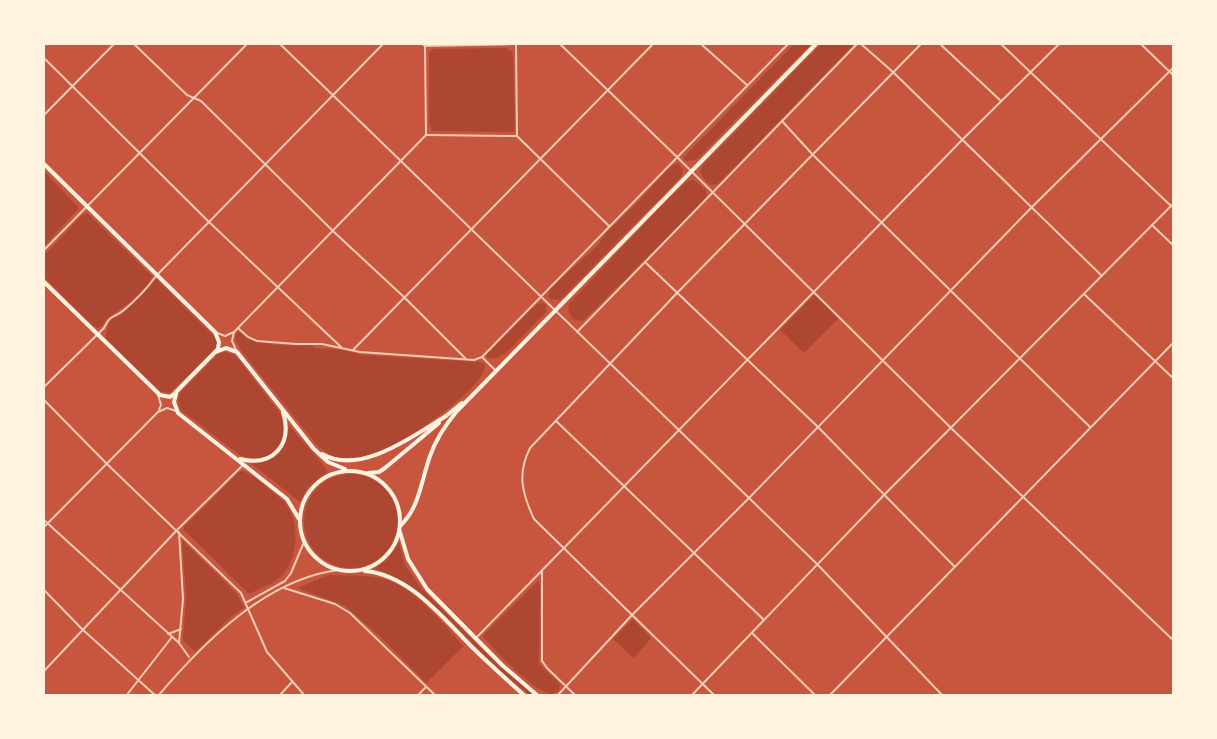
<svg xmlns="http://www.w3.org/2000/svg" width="1217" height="739" font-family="'PT Sans Narrow',sans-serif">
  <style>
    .green { fill: #ae4732 }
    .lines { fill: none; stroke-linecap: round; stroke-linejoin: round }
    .minor { stroke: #f1ccb7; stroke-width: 2 }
    .primary { stroke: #fff3e0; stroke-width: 4 }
  </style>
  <rect width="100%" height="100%" fill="#c8553d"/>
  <!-- green -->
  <g class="green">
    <path d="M794 44H811L696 160 686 161 683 158Z"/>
    <path d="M821 44H854L718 184 710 185C704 179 697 173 703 165Z"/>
    <path d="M506 48 512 52 513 55 515 128 513 132 432 131 429 123V52L434 49Z"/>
    <path d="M678 163 683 170 681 177 563 297 559 300 550 299 548 296 550 289 598 245 607 232 638 202 670 167Z"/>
    <path d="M44 171 79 208 44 246Z"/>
    <path d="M694 180 706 190 707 198 583 321 573 319 568 311 569 304 660 207 687 181Z"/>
    <path d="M87 213 152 276 147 286 132 301 106 319 102 326 98 328 93 326 44 277V256L82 215Z"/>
    <path d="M155 278 215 337 217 343 216 348 170 393 161 392 105 338 110 320 123 313 150 287Z"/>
    <path d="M815 294 840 317 804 353 780 330Z"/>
    <path d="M542 303 546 304V312L507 352 497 358H487V354L537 304Z"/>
    <path d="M239 332C257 347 289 346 312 345L315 348 344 350 361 355 480 362 485 364C487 384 424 428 406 438 389 448 366 459 346 459 334 459 326 453 317 445L244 354 235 340 236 334Z"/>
    <path d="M225 352 235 355 280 413C292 441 271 467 241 456L181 410C178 404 176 399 181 392L218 354Z"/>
    <path d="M289 425 328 471 308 487 300 502 252 464C277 458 286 452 289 425Z"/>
    <path d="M240 471C250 472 260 481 267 488 274 493 283 499 288 507 299 525 298 556 284 573 277 582 259 589 249 594L184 530V527Z"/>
    <circle cx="351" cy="521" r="47"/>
    <path d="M182 540 237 594 244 608 232 616 196 651 193 650 183 640 186 597Z"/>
    <path d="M399 542 405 565 420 587 481 648 534 695H530C510 680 490 662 472 643 443 614 414 580 374 569L387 560Z"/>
    <path d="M329 575C348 576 372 574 390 581 418 592 444 625 464 646L426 683 384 640 345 606 297 588Z"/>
    <path d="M538 581 540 585 539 664 560 684 559 691 552 694C534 692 496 652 483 637L485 633Z"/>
    <path d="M633 619 651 638 634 658 613 639Z"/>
  </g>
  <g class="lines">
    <!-- minor -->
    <g class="minor">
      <path d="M134 44 187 95 201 101 334 232 405 298 466 359"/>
      <path d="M280 44 749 498 817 564 943 696"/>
      <path d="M422 44 425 46 516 44"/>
      <path d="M516 44 517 136 609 226"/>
      <path d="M560 44 677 157 951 428 1174 641"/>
      <path d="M701 44 747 85"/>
      <path d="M861 44 893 72 1102 276"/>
      <path d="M940 44 1001 101"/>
      <path d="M1001 44 1170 205"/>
      <path d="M1141 44 1174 76"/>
      <path d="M425 46 426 135"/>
      <path d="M44 58 209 222 341 347"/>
      <path d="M44 115 114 44"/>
      <path d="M782 121 813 155 950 290 1090 427"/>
      <path d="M427 135 517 136"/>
      <path d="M1152 225 1174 246"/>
      <path d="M44 250 247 44"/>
      <path d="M646 263 818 427 954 566"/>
      <path d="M1084 294 1174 379"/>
      <path d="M238 328 248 337 257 341 296 344H322L360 352 474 360 482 357 788 44"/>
      <path d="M215 332 225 336 234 332 426 135"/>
      <path d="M234 332 232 341 237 352"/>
      <path d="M577 332 857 44"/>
      <path d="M353 350 653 44"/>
      <path d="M482 357 495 370"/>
      <path d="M44 387 104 328C110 314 115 318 124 310 136 300 148 287 157 275L383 44"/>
      <path d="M158 395 161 405 159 410"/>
      <path d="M44 400 107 464 241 593 267 652 305 696"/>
      <path d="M556 421 764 620"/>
      <path d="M44 520 179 643 189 657"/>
      <path d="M44 527 158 412 167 408 176 411"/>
      <path d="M179 532 183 599 179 643"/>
      <path d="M542 571V661L547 668 576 696"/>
      <path d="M284 588 335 604 350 613 436 696"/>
      <path d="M44 590 82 629 156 696"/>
      <path d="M247 602 285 581 291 573 304 542"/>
      <path d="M752 633 816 696"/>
      <path d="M168 634 181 629"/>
      <path d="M477 637 963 139 1059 44"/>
      <path d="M44 671 177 530 244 464"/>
      <path d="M126 696 172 637"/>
      <path d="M158 696C203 643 266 579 338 570"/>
      <path d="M279 696 292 682"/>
      <path d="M417 696 426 687"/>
      <path d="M557 696 632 615 749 498 1031 208 1174 67"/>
      <path d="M691 696 885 494 1174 203"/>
      <path d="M715 696 534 519C522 493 517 474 530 448L677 293 921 44"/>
      <path d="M829 696 1174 342"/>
    </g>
    <!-- primary -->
    <g class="primary">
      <path d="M44 164 215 332 219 342 218 349 174 394 170 397 160 395 44 282"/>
      <path d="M216 352 226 348 237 352 314 449 328 462 345 469"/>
      <path d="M176 394 174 402 178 413 287 499 299 519"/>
      <path d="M446 416 462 403"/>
      <path d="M322 454C360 476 413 436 446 416"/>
      <path d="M240 459C273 467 293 445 283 412"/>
      <circle cx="350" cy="521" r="50"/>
      <path d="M368 473 379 472 385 468 439 423"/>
      <path d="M400 526C420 507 421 481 430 456 436 439 446 424 457 411L816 44"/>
      <path d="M400 532 408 559 427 589 502 665 538 696"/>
      <path d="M365 571C409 575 440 615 470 645 487 662 506 679 525 696"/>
    </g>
  </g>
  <!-- border -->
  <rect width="1217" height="739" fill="none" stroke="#fff3e0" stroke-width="90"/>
</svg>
